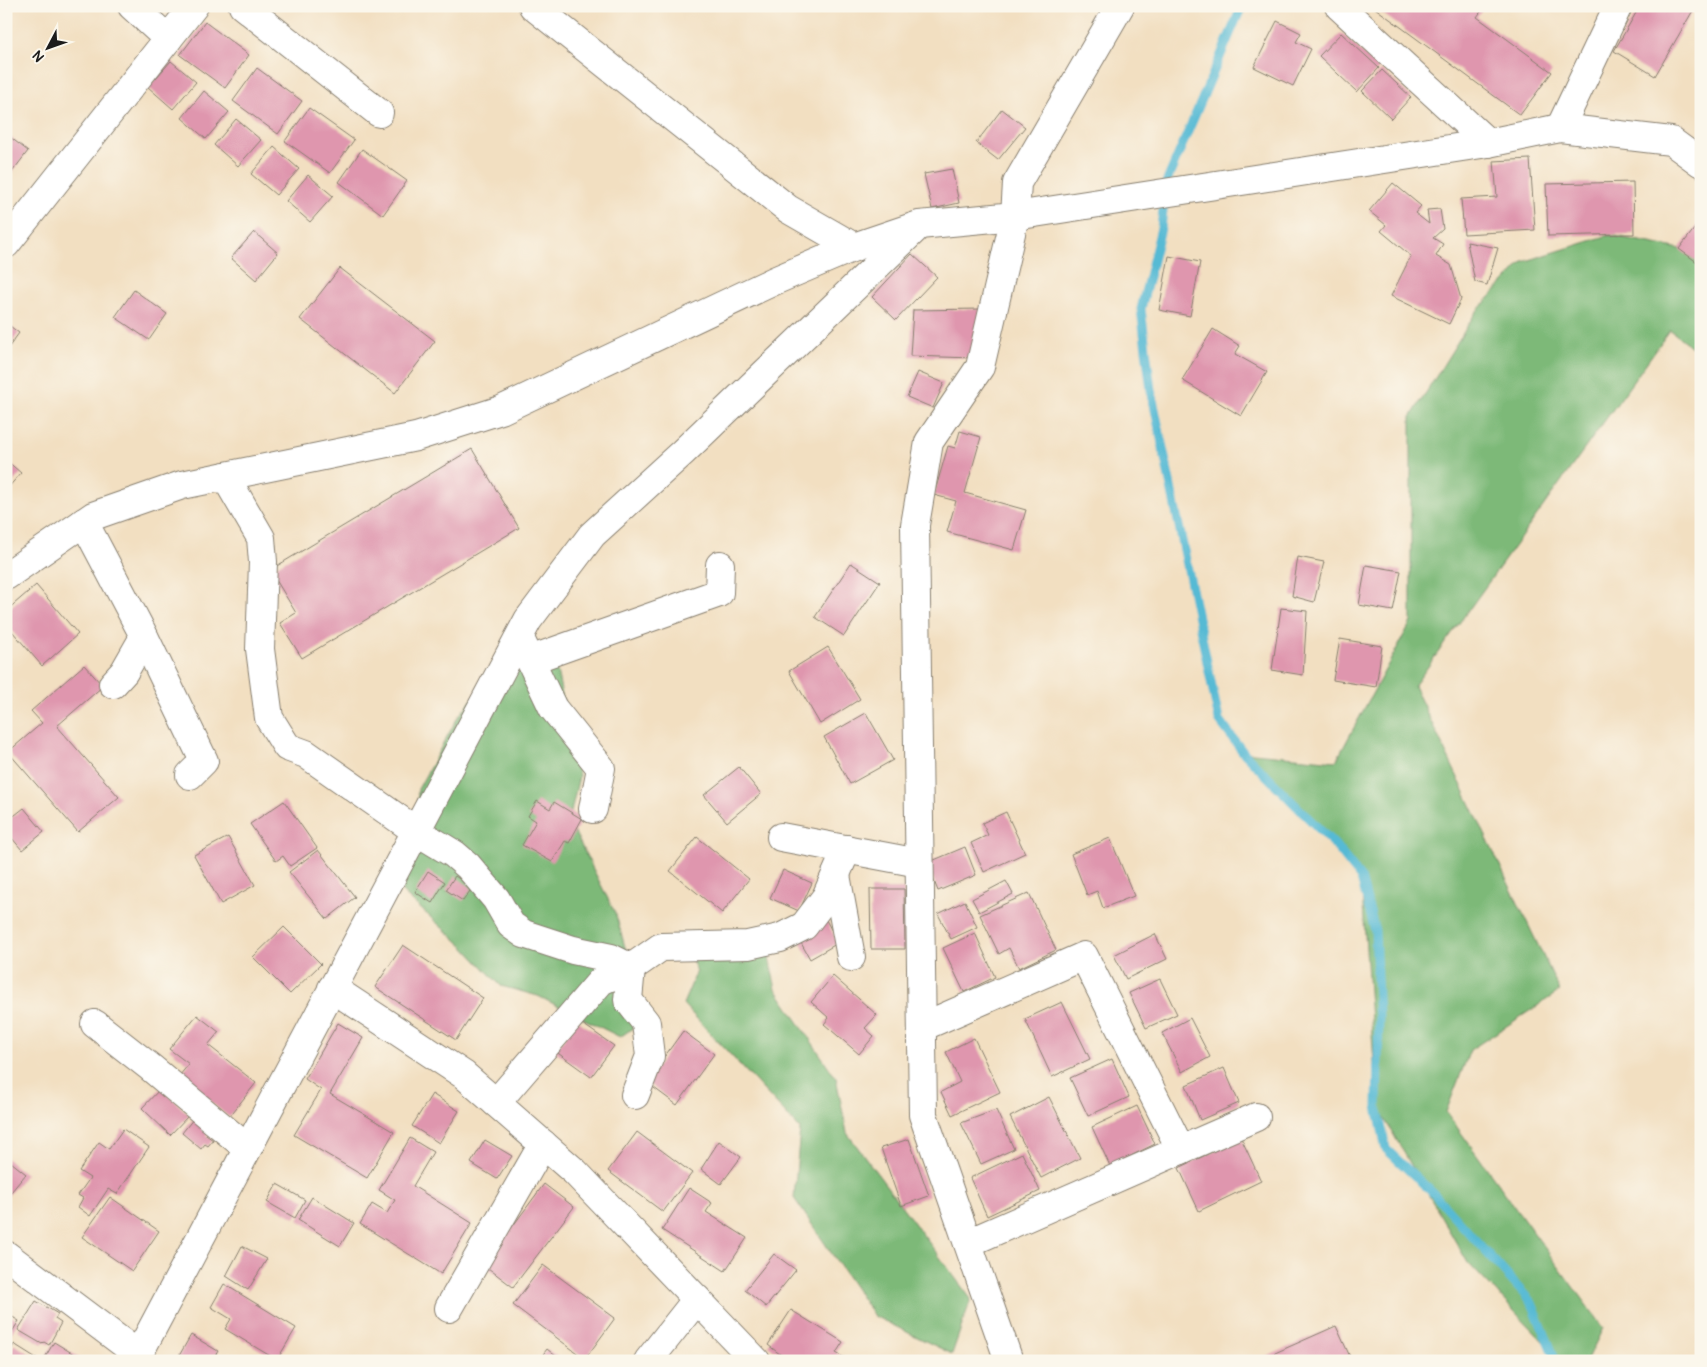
<svg xmlns="http://www.w3.org/2000/svg" width="1707" height="1367" font-family="Pangolin,sans-serif">
  <style>
    .forest { fill: #7db978; stroke: #4c6a4a }
    .lines { fill: none; stroke-linecap: round; stroke-linejoin: round }
    .stream { stroke: #56bad4; stroke-width: 9 }
    .building { fill: #df96ae }
    .minor-casing { stroke: #877e6e; stroke-width: 30 }
    .minor { stroke: #fff; stroke-width: 28 }
  </style>
  <rect width="100%" height="100%" fill="#fbf7ec"/>
  <filter id="ink" filterUnits="userSpaceOnUse"><feTurbulence type="fractalNoise" baseFrequency=".02" numOctaves="2"/><feDisplacementMap in="SourceGraphic" scale="10" xChannelSelector="R" yChannelSelector="G"/><feConvolveMatrix kernelMatrix="1 2 1 2 8 2 1 2 1" color-interpolation-filters="sRGB"/></filter>
  <filter id="wash" filterUnits="userSpaceOnUse"><feTurbulence type="fractalNoise" baseFrequency=".0096" numOctaves="4" result="noise"/><feDisplacementMap in="SourceGraphic" scale="20" xChannelSelector="R" yChannelSelector="G"/><feGaussianBlur stdDeviation="1.12" result="paint"/><feColorMatrix in="noise" values="0 0 0 0 0 0 0 0 0 0 0 0 0 0 0 0 0 1.4 0 .05"/><feComposite in="paint" operator="in"/></filter>
  <g filter="url(#wash)">
    <rect width="100%" height="100%" fill="#f2dfc1"/>
    <!-- forest -->
    <g class="forest">
      <path d="M1609 235 1701 253V354L1670 330 1414 686 1560 991 1470 1050 1446 1112 1603 1328 1587 1361H1562L1468 1263 1377 1106 1361 878 1243 752 1336 761 1411 622V417L1476 312 1523 262Z"/>
      <path d="M515 645 557 671 579 776 569 821 616 915 632 972 649 1017 620 1037 538 996 501 986 464 947 402 892 416 831 418 789 458 717Z"/>
      <path d="M763 931 776 989 836 1078 847 1133 971 1299 952 1354 874 1316 794 1198 800 1129 683 1004 697 971 681 939Z"/>
    </g>
    <g class="lines">
      <!-- stream -->
      <path class="stream" d="M1242 6 1166 183 1161 228 1141 309 1151 390 1219 720 1243 752 1335 845 1361 878 1375 931 1379 1018 1377 1106 1386 1149 1434 1194 1532 1303 1556 1361"/>
    </g>
    <g id="blocks">
      <!-- building -->
      <g class="building">
        <path d="M1376 6H1485L1477 17 1552 72 1520 115 1375 8Z"/>
        <path d="M1640 6 1695 7 1655 76 1614 51Z"/>
        <path d="M1277 21 1301 33 1296 42 1311 49 1293 86 1254 67Z"/>
        <path d="M205 22 249 55 225 88 180 55Z"/>
        <path d="M1341 33 1379 68 1357 92 1319 56Z"/>
        <path d="M171 61 196 82 173 109 148 87Z"/>
        <path d="M257 68 302 101 278 134 233 101Z"/>
        <path d="M1382 70 1411 97 1391 119 1362 91Z"/>
        <path d="M204 91 229 112 206 139 182 118Z"/>
        <path d="M309 108 354 140 330 173 285 141Z"/>
        <path d="M1002 109 1025 127 998 160 976 143Z"/>
        <path d="M236 119 261 140 238 166 214 145Z"/>
        <path d="M6 134 28 151 6 180Z"/>
        <path d="M274 147 299 169 276 195 251 174Z"/>
        <path d="M362 149 407 181 383 215 339 182Z"/>
        <path d="M1530 159 1535 230 1464 234 1461 199 1497 197 1494 161Z"/>
        <path d="M952 169 959 203 932 209 924 174Z"/>
        <path d="M308 175 333 196 310 222 286 201Z"/>
        <path d="M1633 182 1634 234 1548 236 1546 184Z"/>
        <path d="M1393 183 1421 206 1415 213 1429 224 1427 210 1440 209 1443 229 1433 238 1443 244 1436 256 1451 265 1461 299 1449 324 1391 296 1411 256 1381 231 1386 225 1369 211Z"/>
        <path d="M1701 220V265L1679 249Z"/>
        <path d="M254 232 278 253 256 280 231 258Z"/>
        <path d="M1467 242 1498 248 1487 285 1475 282Z"/>
        <path d="M912 254 937 277 896 320 872 297Z"/>
        <path d="M1169 256 1200 262 1190 316 1159 310Z"/>
        <path d="M340 268 435 341 395 393 300 319Z"/>
        <path d="M134 290 167 314 149 340 115 317Z"/>
        <path d="M981 309 974 358 910 356 913 310Z"/>
        <path d="M6 323 19 333 6 351Z"/>
        <path d="M1213 329 1240 346 1235 354 1267 372 1241 416 1182 380Z"/>
        <path d="M918 372 944 383 933 408 907 397Z"/>
        <path d="M960 431 981 437 965 493 1026 510 1014 550 947 532 956 501 934 495 948 446 955 448Z"/>
        <path d="M472 449 519 528 302 658 280 623 296 613 270 570Z"/>
        <path d="M6 460 21 473 6 490Z"/>
        <path d="M1298 557 1324 562 1314 602 1292 596Z"/>
        <path d="M851 563 880 582 844 636 815 617Z"/>
        <path d="M1366 565 1401 571 1393 611 1359 605Z"/>
        <path d="M36 585 78 634 42 666 6 624V611Z"/>
        <path d="M1281 608 1307 611 1303 675 1272 670Z"/>
        <path d="M1340 639 1382 646 1376 687 1333 680Z"/>
        <path d="M828 647 860 699 820 724 789 671Z"/>
        <path d="M84 665 103 686 57 726 119 797 78 832 8 752 42 723 31 711Z"/>
        <path d="M866 713 893 760 850 784 824 737Z"/>
        <path d="M739 767 761 794 727 822 704 795Z"/>
        <path d="M284 801 317 848 290 866 283 856 276 861 250 824Z"/>
        <path d="M537 801 550 809 554 802 582 819 569 843 565 841 552 862 522 845 536 821 528 816Z"/>
        <path d="M24 808 44 832 22 850 6 831V822Z"/>
        <path d="M1006 812 1025 853 984 872 971 843 988 835 982 823Z"/>
        <path d="M228 837 255 885 221 904 194 855Z"/>
        <path d="M697 837 749 879 722 913 670 871Z"/>
        <path d="M1110 838 1134 896 1103 908 1097 891 1087 895 1071 854Z"/>
        <path d="M965 847 976 875 938 891 927 863Z"/>
        <path d="M318 850 355 897 327 919 289 872Z"/>
        <path d="M783 870 812 883 799 911 770 898Z"/>
        <path d="M428 871 445 882 432 903 415 892Z"/>
        <path d="M455 876 472 888 463 901 446 890Z"/>
        <path d="M1006 881 1013 894 979 912 972 899Z"/>
        <path d="M870 889H904L905 949H871Z"/>
        <path d="M1029 893 1056 950 1019 968 1009 948 999 954 980 915Z"/>
        <path d="M965 901 977 927 951 939 938 914Z"/>
        <path d="M825 918 838 943 810 959 796 934Z"/>
        <path d="M284 927 321 964 290 994 253 957Z"/>
        <path d="M975 933 995 977 964 992 943 948Z"/>
        <path d="M1155 934 1167 959 1126 979 1114 955Z"/>
        <path d="M403 945 483 998 456 1040 375 987Z"/>
        <path d="M833 976 877 1015 865 1028 874 1036 859 1054 824 1024 829 1018 811 1002Z"/>
        <path d="M1160 979 1177 1014 1146 1028 1129 993Z"/>
        <path d="M1062 1002 1090 1059 1052 1077 1025 1019Z"/>
        <path d="M197 1015 219 1032 208 1045 256 1083 229 1117 179 1076 189 1064 169 1049Z"/>
        <path d="M1190 1018 1210 1057 1182 1072 1162 1033Z"/>
        <path d="M577 1020 614 1046 591 1077 555 1051Z"/>
        <path d="M338 1023 363 1038 330 1094 394 1132 367 1178 294 1135 321 1090 305 1079Z"/>
        <path d="M683 1031 714 1054 677 1105 646 1082Z"/>
        <path d="M974 1038 1000 1092 952 1115 941 1092 960 1082 946 1052Z"/>
        <path d="M1112 1059 1129 1097 1088 1116 1070 1078Z"/>
        <path d="M1224 1068 1239 1103 1200 1120 1186 1085Z"/>
        <path d="M161 1088 189 1115 170 1135 142 1108Z"/>
        <path d="M432 1094 459 1111 439 1143 412 1126Z"/>
        <path d="M1049 1097 1080 1158 1041 1178 1010 1117Z"/>
        <path d="M1137 1106 1155 1144 1110 1166 1092 1127Z"/>
        <path d="M996 1110 1014 1149 981 1164 961 1123Z"/>
        <path d="M194 1118 209 1130 206 1135 213 1140 208 1146 205 1144 201 1149 182 1133Z"/>
        <path d="M123 1129 149 1147 117 1194 108 1189 90 1216 78 1207 83 1198 78 1195 90 1178 79 1171 99 1142 109 1149Z"/>
        <path d="M637 1132 692 1173 663 1212 608 1171Z"/>
        <path d="M410 1138 433 1152 413 1186 472 1223 441 1274 360 1224 372 1204 387 1213 395 1200 379 1190Z"/>
        <path d="M1241 1138 1261 1181 1199 1211 1179 1168Z"/>
        <path d="M909 1139 929 1196 901 1206 881 1148Z"/>
        <path d="M485 1140 512 1156 497 1179 471 1163Z"/>
        <path d="M719 1141 741 1157 721 1184 701 1169Z"/>
        <path d="M1022 1153 1040 1191 987 1216 970 1178Z"/>
        <path d="M6 1158 26 1174 6 1198Z"/>
        <path d="M277 1184 305 1200 295 1218 267 1202Z"/>
        <path d="M544 1184 574 1207 513 1287 484 1265Z"/>
        <path d="M689 1188 712 1203 706 1212 747 1238 725 1271 662 1230Z"/>
        <path d="M110 1197 159 1231 132 1271 82 1237Z"/>
        <path d="M312 1197 354 1223 340 1246 298 1220Z"/>
        <path d="M242 1246 267 1259 248 1290 226 1276Z"/>
        <path d="M774 1254 796 1270 766 1307 745 1290Z"/>
        <path d="M543 1265 615 1318 585 1359 513 1305Z"/>
        <path d="M224 1284 296 1328 277 1360 225 1329 231 1319 211 1307Z"/>
        <path d="M36 1301 58 1314 55 1319 61 1323 49 1345 44 1342 42 1344 18 1330Z"/>
        <path d="M791 1310 843 1342 836 1353 850 1361H789L768 1345Z"/>
        <path d="M6 1313 19 1321 6 1341Z"/>
        <path d="M1336 1326 1352 1361H1257Z"/>
        <path d="M191 1335 218 1351 212 1361H176Z"/>
        <path d="M54 1342 85 1361H43Z"/>
        <path d="M14 1344 41 1361H6Z"/>
        <path d="M547 1349 562 1361H538Z"/>
      </g>
    </g>
  </g>
  <g filter="url(#ink)">
    <use href="#blocks" fill-opacity="0" stroke="#877e6e" stroke-width="1"/>
    <g class="lines">
      <defs>
        <g id="minor">
          <path d="M243 6 379 113"/>
          <path d="M533 6 788 209 854 247"/>
          <path d="M1339 6 1488 143"/>
          <path d="M168 39 194 6"/>
          <path d="M1560 128 1618 6"/>
          <path d="M6 244 168 39 132 6"/>
          <path d="M225 476 261 538 263 562 260 649 269 718 287 747 306 754 416 831 454 854 468 866 496 899 511 925 524 934 573 950 611 958 631 968 628 1000 646 1023 650 1056 635 1095"/>
          <path d="M84 522 143 634 204 761 190 775"/>
          <path d="M6 576 93 516 182 485 416 437 501 410 774 281 854 247 919 225 1015 216 1138 197 1488 143 1560 128 1671 141 1701 163"/>
          <path d="M523 645 553 708 601 768 593 809"/>
          <path d="M530 660 719 593 720 565"/>
          <path d="M113 684 124 672 144 637"/>
          <path d="M781 837 919 863"/>
          <path d="M836 875 851 957"/>
          <path d="M332 988 464 1075 575 1172 756 1361"/>
          <path d="M95 1024 150 1067 247 1148"/>
          <path d="M922 1027 1084 956 1181 1150"/>
          <path d="M496 1103 601 981 631 968 661 947 748 945 780 938 804 926 826 897 847 849"/>
          <path d="M968 1243 1256 1117"/>
          <path d="M6 1255 139 1355"/>
          <path d="M449 1308 543 1144"/>
          <path d="M135 1361 528 620 592 535 683 452 914 230"/>
          <path d="M648 1361 697 1299"/>
          <path d="M1009 1361 923 1115 915 525 929 442 980 367 1015 216 1017 183 1120 6"/>
        </g>
      </defs>
      <!-- minor casing -->
      <use href="#minor" class="minor-casing"/>
      <!-- minor -->
      <use href="#minor" class="minor"/>
    </g>
  </g>
  <!-- margin -->
  <rect width="1707" height="1367" fill="none" stroke="#fbf7ec" stroke-width="25"/>
  <!-- north arrow -->
  <g transform="translate(48 48) rotate(229)" stroke="#fbf7ec" stroke-width="4" paint-order="stroke">
  <path d="M0-4L9 19L0 12L-9 19Z" fill="#1c1c1c"/>
  <text y="-8" font-size="14" font-weight="bold" text-anchor="middle" fill="#1c1c1c">N</text>
  </g>
</svg>
